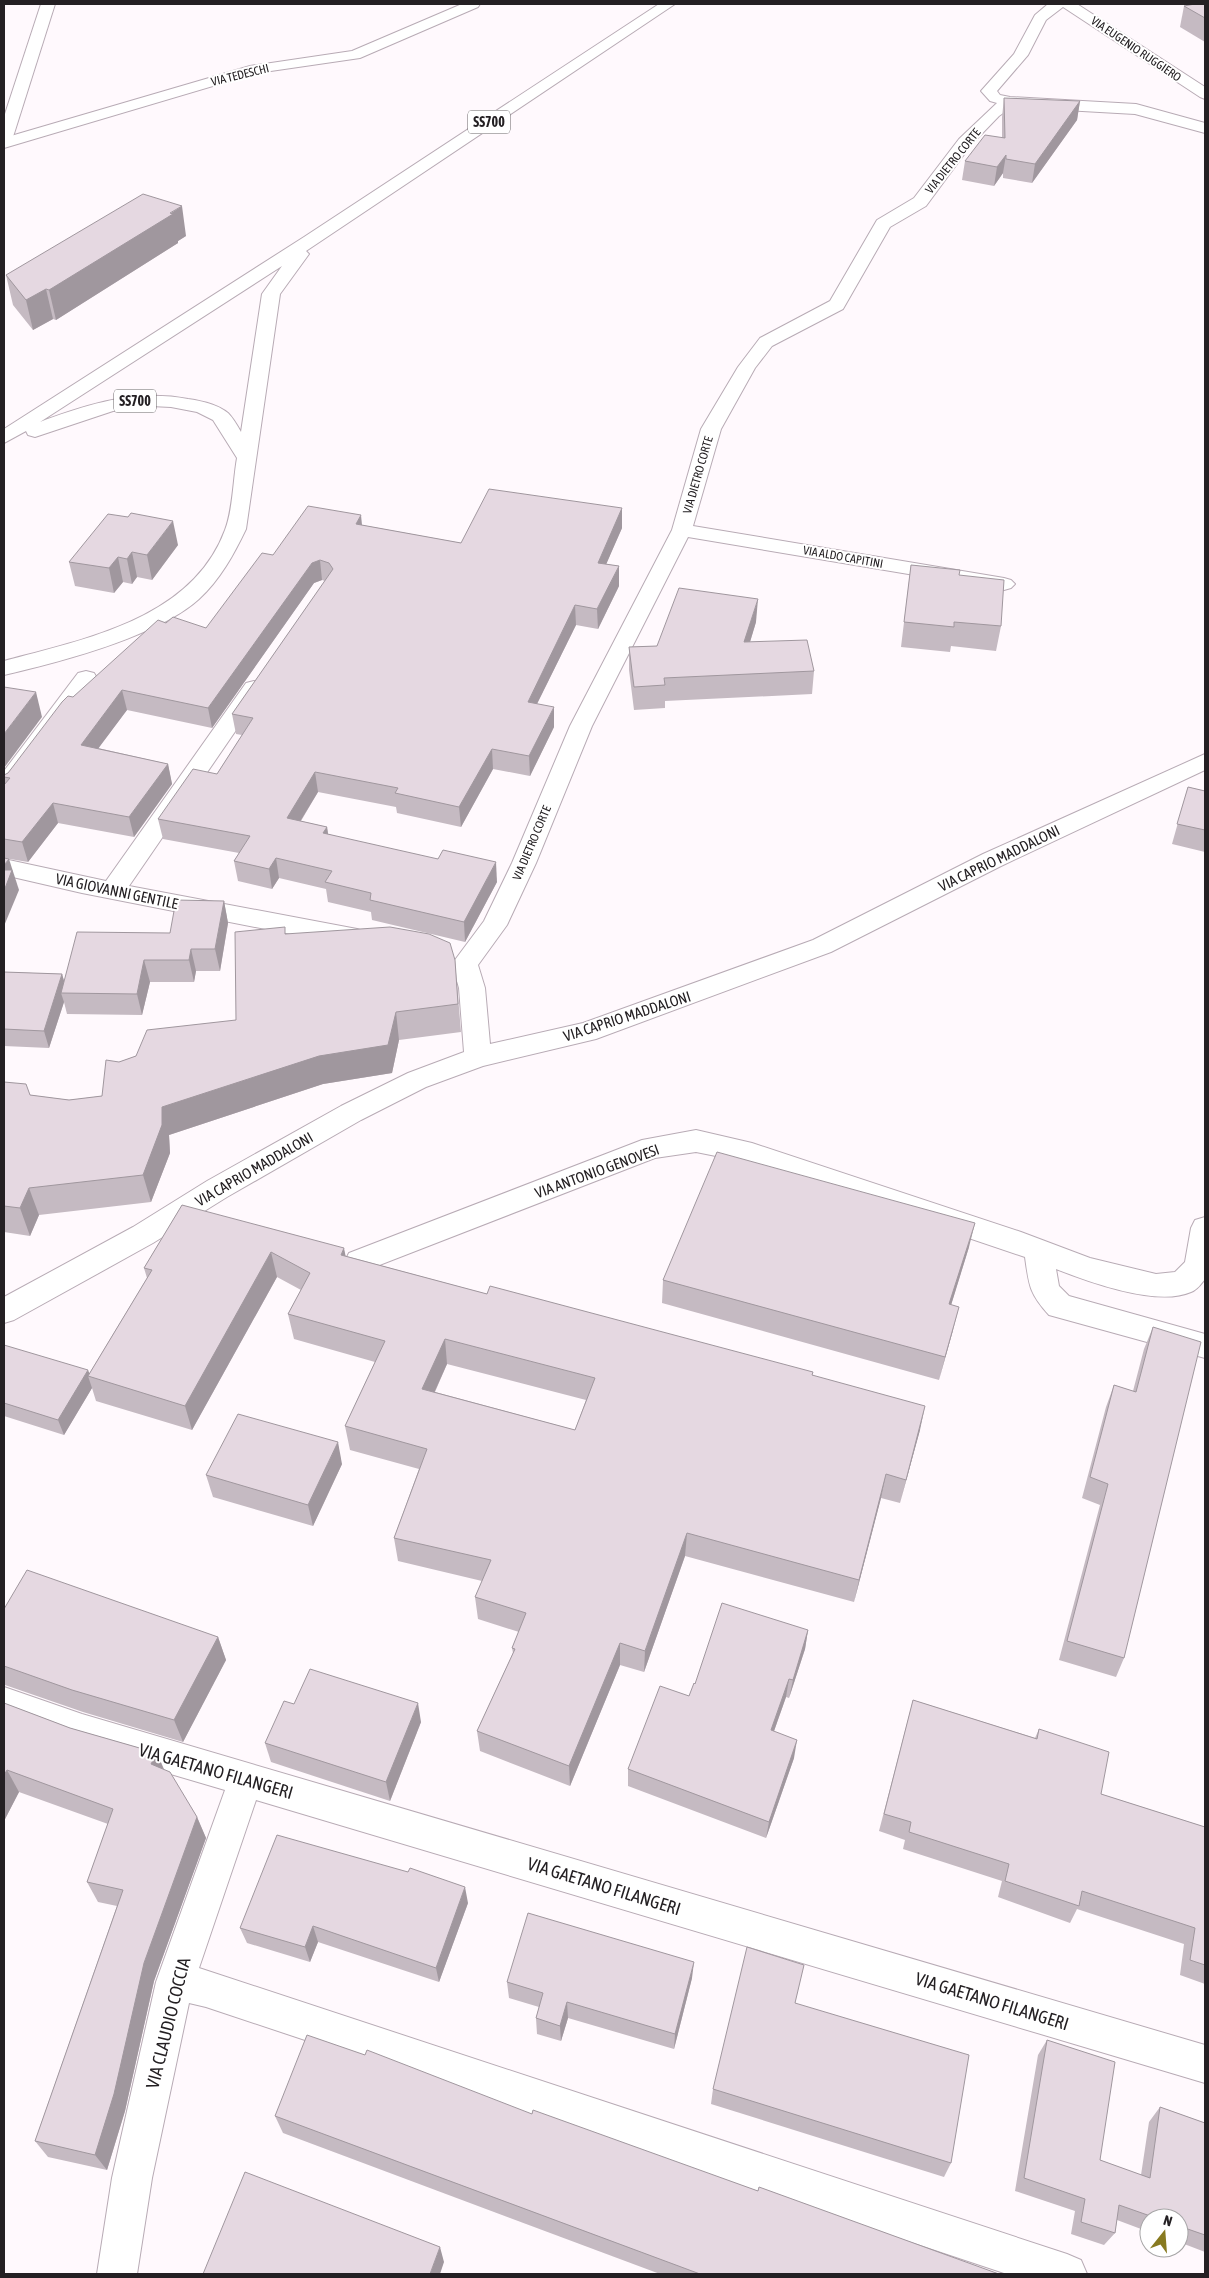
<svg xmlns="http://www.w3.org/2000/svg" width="1209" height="2278" font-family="'Asap Condensed',sans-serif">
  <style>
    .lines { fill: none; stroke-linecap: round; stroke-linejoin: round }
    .street-casing { stroke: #b8abb5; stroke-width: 2 }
    .secondary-casing { stroke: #b8abb5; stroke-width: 2 }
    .highway-casing { stroke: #b8abb5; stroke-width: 2 }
    .street { fill: #fff; fill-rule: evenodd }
    .secondary { fill: #fff; fill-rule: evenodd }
    .highway { fill: #fff; fill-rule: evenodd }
    .wall { fill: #c5bac2; fill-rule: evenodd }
    .shaded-wall { fill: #a0979e }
    .building { fill: #e5d8e1; stroke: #a0979e; fill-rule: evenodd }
    .labels { text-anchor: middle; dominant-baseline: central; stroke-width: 4; stroke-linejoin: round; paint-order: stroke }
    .far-street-label { font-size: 12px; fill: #242023; stroke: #fff }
    .shield { fill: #fff; stroke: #666365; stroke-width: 1 }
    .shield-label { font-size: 14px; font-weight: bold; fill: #242023 }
    .street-label { font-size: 15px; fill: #242023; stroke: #fff }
    .near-street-label { font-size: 18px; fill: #242023; stroke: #fff }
  </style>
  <rect width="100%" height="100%" fill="#fff9fd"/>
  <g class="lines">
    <defs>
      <g id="street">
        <path d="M462 4H480L478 7 360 58 257 73 4 148V138L250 66 352 51Z"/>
        <path d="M1048 4H1077L1205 87V99L1200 97 1063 7 1046 20 1028 55 997 91 1000 95 1010 97 1136 104 1205 123V133L1135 114 1012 107 999 116 971 145 926 206 890 227 843 309 772 346 755 368 721 429 693 526 1004 578 1011 580 1015 584 1011 588 1004 590 688 537 592 726 536 863 507 925 478 965 485 988 490 1044 583 1023 813 940 983 854 1205 754V770L1001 866 831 952 596 1039 483 1066 426 1087 361 1120 227 1197 153 1243 14 1320 4 1323V1297L133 1227 207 1181 341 1106 408 1073 464 1052 459 988 452 964 484 921 512 863 570 726 672 530 701 429 738 367 760 338 830 301 877 220 914 198 959 139 997 103 990 101 981 91 1014 54 1035 15Z"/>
        <path d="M86 671 94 673 97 678 12 792 4 795V771L78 673Z"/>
        <path d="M254 681 262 683 265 688 129 886 357 929 366 932 370 938 366 944 357 947 82 893 4 875V859L106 881 246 683Z"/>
        <path d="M696 1130 752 1143 1021 1232 1090 1258 1156 1274 1175 1272 1185 1262 1191 1228 1195 1220 1205 1217V1279C1201 1284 1197 1290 1191 1292 1157 1307 1089 1282 1056 1269L1059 1286 1069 1296 1205 1334V1358L1049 1315C1029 1293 1029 1285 1025 1257L741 1161 696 1152 655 1158 359 1273 349 1269 345 1261 349 1253 642 1140Z"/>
        <path d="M4 1687 82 1714 1205 2045V2083L256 1800 199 1968 1067 2254 1081 2260 1087 2274H1007L206 2007 189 2003 152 2178 137 2274H97L112 2178 156 1982 225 1790 82 1748 4 1719Z"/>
      </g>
      <path id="secondary" d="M41 4H55L12 140 10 143 4 145V117Z"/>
      <path id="highway" d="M659 4H675L306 251 309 254 280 294 246 529C234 554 220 580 199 599 157 637 60 662 4 675V661C85 639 192 619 225 530 233 510 233 480 237 458L213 420 197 412 171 407 151 406 113 411 35 437 28 435 26 431 4 443V429L304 237ZM282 266 262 294 241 432C237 425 233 418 228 413 217 404 202 401 188 399 136 389 88 404 40 422Z"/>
    </defs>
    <!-- street casing -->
    <use href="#street" class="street-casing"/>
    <!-- secondary casing -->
    <use href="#secondary" class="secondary-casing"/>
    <!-- highway casing -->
    <use href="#highway" class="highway-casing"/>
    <!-- street -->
    <use href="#street" class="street"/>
    <!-- secondary -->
    <use href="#secondary" class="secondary"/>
    <!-- highway -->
    <use href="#highway" class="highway"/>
  </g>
  <!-- wall -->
  <g class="wall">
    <path d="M1205 4V42L1180 27 1184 6Z"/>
    <path d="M1004 98 1080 101 1077 120 1032 183 1003 178V173L994 186 962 180 965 161 1002 138V117Z"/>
    <path d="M186 236 178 241V243L56 320 53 319 33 330 13 305 6 275Z"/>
    <path d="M622 508V528L606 564 619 566V586L598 629 576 625 537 704 554 727 530 776 493 769 461 827 397 813 396 807 318 792 301 821 327 827 328 834 497 882 465 942 372 920 371 912 328 902 326 889 279 878 272 889 238 881 234 861 239 853 163 839 158 819 217 774 242 735 236 734 232 714 325 581 322 580 314 583 212 728 127 710 98 748 168 764 172 784 134 837 58 823 28 862 4 858V775L8 773 73 697 166 623 206 628 273 555 362 525 461 543Z"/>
    <path d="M178 545 152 580 137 577 132 584 123 582 114 593 75 586 69 562Z"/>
    <path d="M911 565 959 575 1001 626 996 651 951 646 950 652 901 647Z"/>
    <path d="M756 622 750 642 814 671 812 694 665 701V708L634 710 629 670V647L657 646Z"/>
    <path d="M1188 787 1205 791V852L1172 844Z"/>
    <path d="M224 901 228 923 220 971H196L194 982H150L142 1015 67 1014 64 1002 49 1048 4 1046V972L62 974 64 981 170 933Z"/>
    <path d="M286 934 455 960 461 1032 399 1040 392 1073 323 1084 169 1135 170 1153 151 1202 39 1215 30 1236 4 1232V1082L30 1095 69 1100 102 1096 119 1062 136 1056 236 1020Z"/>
    <path d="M182 1205 346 1256 487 1294 813 1372 812 1375 920 1430 900 1503 881 1498 854 1602 685 1556 644 1672 620 1665 570 1786 480 1751 477 1731 513 1653 512 1648 519 1632 478 1619 475 1597 482 1581 398 1561 394 1538 419 1469 350 1450 345 1426 375 1362 294 1339 288 1314 301 1290 277 1277 192 1430 96 1401 92 1388 64 1435 4 1416V1345L89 1374 147 1278 144 1268ZM447 1364 586 1400 575 1430 435 1392Z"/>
    <path d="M969 1247 951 1305 953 1330 939 1380 662 1303 663 1280Z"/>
    <path d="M1153 1327 1124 1658 1116 1677 1059 1660 1100 1505 1082 1498 1106 1407 1114 1385 1133 1391 1144 1349Z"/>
    <path d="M342 1464 313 1526 213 1497 206 1475Z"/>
    <path d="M4 1609 218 1637 226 1660 183 1742 83 1712 5 1685 4 1686Z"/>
    <path d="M808 1630 805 1649 789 1698 786 1697 774 1731 794 1758 766 1838 628 1786V1769L689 1696 695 1684Z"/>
    <path d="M913 1700 1035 1738 1039 1729 1101 1794 1205 1827V1984L1180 1975 1184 1944 1077 1909 1070 1923 998 1897 1002 1881 903 1849 905 1840 879 1831Z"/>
    <path d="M4 1703 70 1728 157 1753 164 1769 197 1817 206 1838 154 1981 125 2111 107 2170 48 2157 35 2141 117 1906 98 1902 87 1882 108 1824 19 1792 4 1821Z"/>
    <path d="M294 1704 421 1722 390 1801 271 1762 265 1743Z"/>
    <path d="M468 1903 439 1982 318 1942 310 1962 247 1943 240 1928Z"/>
    <path d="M692 1978 674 2049 568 2018 561 2041 537 2034 536 2018 539 2007 509 1998 507 1982Z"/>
    <path d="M795 2003 951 2163 944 2177 711 2104 713 2089Z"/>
    <path d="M1047 2040 1100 2160 1141 2175 1149 2122 1160 2107 1205 2123V2252L1179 2242V2218H1149V2232L1117 2220 1115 2233 1104 2245 1071 2234 1075 2211 1015 2191 1038 2055Z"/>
    <path d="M532 2114 758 2191 999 2274H660L283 2133 275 2116Z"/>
  </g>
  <!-- shaded-wall -->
  <g class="shaded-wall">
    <path d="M1080 101 1077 120 1032 183 1035 164Z"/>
    <path d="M1006 155 1003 173 994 186 997 167Z"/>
    <path d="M182 206 186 236 178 241V243L56 320 49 290Z"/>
    <path d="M46 289 53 319 33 330 26 300Z"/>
    <path d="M622 508V528L598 583V563Z"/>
    <path d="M361 515 363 535 356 524Z"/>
    <path d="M173 521 178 545 152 580 147 555Z"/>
    <path d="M132 552 137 577 132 584 127 559Z"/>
    <path d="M118 557 123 582 114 593 109 568Z"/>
    <path d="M320 560 322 580 314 583 212 728 208 708 312 563Z"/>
    <path d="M619 566V586L598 629 597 609Z"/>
    <path d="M758 599 756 622 743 665 744 642Z"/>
    <path d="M575 605 576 625 528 722V702Z"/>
    <path d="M122 690 127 710 86 765 81 745Z"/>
    <path d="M36 692 42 717 4 768V734Z"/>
    <path d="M554 707V727L530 776 529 756Z"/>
    <path d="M492 749 493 769 461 827 459 807Z"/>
    <path d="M168 764 172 784 134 837 129 817Z"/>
    <path d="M315 772 318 792 290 838 287 818Z"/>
    <path d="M53 803 58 823 28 862 22 842Z"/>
    <path d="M327 827 330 847 323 833Z"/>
    <path d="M276 858 279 878 272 889 269 869Z"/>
    <path d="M9 859 19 890 4 926V865Z"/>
    <path d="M496 862 497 882 465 942 464 922Z"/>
    <path d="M224 901 228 923 220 971 215 949Z"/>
    <path d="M191 949 196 971 194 982 189 960Z"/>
    <path d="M144 960 150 982 142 1015 137 994Z"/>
    <path d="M62 974 67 991 61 993 64 1002 49 1048 44 1031Z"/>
    <path d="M396 1012 399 1040 392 1073 323 1084 169 1135 170 1153 151 1202 143 1175 162 1107Z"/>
    <path d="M29 1188 39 1215 30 1236 20 1208Z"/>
    <path d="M975 1223 969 1247 944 1328 949 1304Z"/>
    <path d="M344 1248 349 1273 341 1255Z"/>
    <path d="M271 1252 277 1277 192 1430 185 1406Z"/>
    <path d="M959 1307 953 1330 939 1380 945 1357Z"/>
    <path d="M445 1339 447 1364 425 1413 422 1389Z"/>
    <path d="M88 1370 91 1377 88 1376 92 1388 64 1435 58 1420Z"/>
    <path d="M925 1406 920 1430 900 1503 906 1480Z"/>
    <path d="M338 1442 342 1464 313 1526 308 1505Z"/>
    <path d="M886 1474 881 1498 854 1602 859 1580Z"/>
    <path d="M687 1533 685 1556 644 1672 645 1651Z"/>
    <path d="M808 1630 805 1649 789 1698 793 1680Z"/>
    <path d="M218 1637 226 1660 183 1742 174 1720Z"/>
    <path d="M620 1643V1665L570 1786 569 1766Z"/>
    <path d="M789 1679 786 1697 768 1748 771 1730Z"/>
    <path d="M418 1703 421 1722 390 1801 386 1782Z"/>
    <path d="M797 1740 794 1758 766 1838 769 1822Z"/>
    <path d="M157 1753 166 1775 151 1764Z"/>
    <path d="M7 1770 19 1792 4 1821V1775Z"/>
    <path d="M197 1817 206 1838 154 1981 125 2111 107 2170 95 2155 144 1963Z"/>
    <path d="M465 1887 468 1903 439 1982 436 1968Z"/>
    <path d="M313 1926 318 1942 310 1962 305 1947Z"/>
    <path d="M694 1962 692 1978 674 2049 675 2034Z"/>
    <path d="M567 2002 568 2018 561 2041 560 2026Z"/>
    <path d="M440 2247 444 2262 440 2274H430Z"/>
  </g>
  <!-- building -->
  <g class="building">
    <path d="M1195 4H1205V18L1184 6Z"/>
    <path d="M1004 98 1080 101 1035 164 1006 159V155L997 167 965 161 985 135 1005 138Z"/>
    <path d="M143 194 182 206 170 213 173 214 49 290 46 289 26 300 6 275Z"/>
    <path d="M489 489 622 508 598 563 619 566 597 609 575 605 528 702 554 707 529 756 492 749 459 807 395 793 398 788 315 772 287 818 327 827 323 833 438 859 443 850 496 862 464 922 370 900 371 893 325 882 332 871 276 858 269 869 234 861 250 836 158 819 193 769 217 774 253 718 232 714 333 569 329 563 320 560 312 563 208 708 122 690 81 745 168 764 129 817 53 803 22 842 4 839V785L10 778 4 777V775L8 773 62 702 68 696 73 697 158 620 166 623 173 617 206 628 262 553 273 555 308 506 361 515 356 524 461 543Z"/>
    <path d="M131 513 173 521 147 555 132 552 127 559 118 557 109 568 69 562 108 514 128 517Z"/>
    <path d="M911 565 960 570 959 575 1004 580 1001 626 954 622V627L904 622Z"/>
    <path d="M679 588 758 599 744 642 807 640 814 671 664 678 665 685 634 687 629 647 657 646Z"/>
    <path d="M4 687 36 692 4 734Z"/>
    <path d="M1188 787 1205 791V830L1177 824Z"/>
    <path d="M4 858 9 859 4 865Z"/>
    <path d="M4 870H12L4 891Z"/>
    <path d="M176 900 224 901 215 949H191L189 960H144L137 994 61 993 77 932 170 933Z"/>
    <path d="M285 927V934L390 927 429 934 450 943 455 960 458 1004 396 1012 388 1045 319 1056 162 1107V1125L143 1175 29 1188 20 1208 4 1206V1082L26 1084 30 1095 69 1100 102 1096 106 1060 119 1062 136 1056 147 1030 236 1020 235 932Z"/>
    <path d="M4 972 62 974 44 1031 4 1029Z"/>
    <path d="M717 1152 975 1223 949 1304 959 1307 945 1357 663 1280Z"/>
    <path d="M182 1205 344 1248 341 1255 487 1294 490 1286 813 1372 812 1375 925 1406 906 1480 886 1474 859 1580 687 1533 645 1651 620 1643 569 1766 477 1731 515 1649 512 1648 526 1613 475 1597 491 1560 394 1538 427 1449 345 1426 385 1341 288 1314 310 1273 271 1252 185 1406 88 1376 152 1270 144 1268ZM445 1339 595 1378 575 1430 422 1389Z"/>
    <path d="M1153 1327 1201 1342 1124 1658 1067 1641 1108 1484 1090 1477 1114 1385 1136 1392Z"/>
    <path d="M4 1345 88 1370 58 1420 4 1403Z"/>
    <path d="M238 1414 338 1442 308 1505 206 1475Z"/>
    <path d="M27 1570 218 1637 174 1720 72 1690 4 1666V1609Z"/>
    <path d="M722 1603 808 1630 793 1680 789 1679 771 1730 797 1740 769 1822 628 1769 660 1686 689 1696 694 1683 695 1684Z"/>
    <path d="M310 1669 418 1703 386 1782 265 1743 284 1701 294 1704Z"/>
    <path d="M913 1700 1037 1739 1039 1729 1109 1752 1101 1794 1205 1827V1965L1190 1960 1195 1928 1082 1891 1079 1906 1005 1881 1009 1864 909 1832 911 1822 884 1814Z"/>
    <path d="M4 1703 70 1728 157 1753 151 1764 170 1772 197 1817 144 1963 114 2094 95 2155 35 2141 123 1890 87 1882 113 1809 7 1770 4 1775Z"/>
    <path d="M277 1835 408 1872 410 1868 465 1887 436 1968 313 1926 305 1947 240 1928Z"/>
    <path d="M528 1913 694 1962 675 2034 567 2002 560 2026 536 2018 543 1993 507 1982Z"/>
    <path d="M747 1947 804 1965 795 2003 969 2055 951 2163 713 2089Z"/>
    <path d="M307 2035 365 2055 367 2050 532 2114 533 2110 758 2191 759 2187 999 2274H700L275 2116Z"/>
    <path d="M1047 2040 1115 2062 1100 2160 1150 2178 1160 2107 1205 2123V2235L1179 2226V2218H1156L1119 2205 1115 2233 1081 2222 1085 2199 1024 2178Z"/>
    <path d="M245 2172 440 2247 430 2274H203Z"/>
  </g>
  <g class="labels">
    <!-- far-street labels -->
    <g class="far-street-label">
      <text transform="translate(1136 49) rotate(34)">VIA EUGENIO RUGGIERO</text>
      <text transform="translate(240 75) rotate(-14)">VIA TEDESCHI</text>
      <text transform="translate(953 161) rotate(-51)">VIA DIETRO CORTE</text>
      <text transform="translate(698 475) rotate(-74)">VIA DIETRO CORTE</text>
      <text transform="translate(843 557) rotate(10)">VIA ALDO CAPITINI</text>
      <text transform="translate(532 843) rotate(-67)">VIA DIETRO CORTE</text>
    </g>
    <!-- shield labels -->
    <g class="shield">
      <rect x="468" y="110.5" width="42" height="23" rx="4"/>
      <rect x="114" y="389.5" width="42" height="23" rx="4"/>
    </g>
    <g class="shield-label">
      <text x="489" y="122">SS700</text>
      <text x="135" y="401">SS700</text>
    </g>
    <!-- street labels -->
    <g class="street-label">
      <text transform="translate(999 858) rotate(-26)">VIA CAPRIO MADDALONI</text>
      <text transform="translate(117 891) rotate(12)">VIA GIOVANNI GENTILE</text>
      <text transform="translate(627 1016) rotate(-18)">VIA CAPRIO MADDALONI</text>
      <text transform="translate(254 1169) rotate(-30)">VIA CAPRIO MADDALONI</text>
      <text transform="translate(597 1171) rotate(-20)">VIA ANTONIO GENOVESI</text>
    </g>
    <!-- near-street labels -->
    <g class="near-street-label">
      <text transform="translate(216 1771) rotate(16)">VIA GAETANO FILANGERI</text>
      <text transform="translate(604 1886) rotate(17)">VIA GAETANO FILANGERI</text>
      <text transform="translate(992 2001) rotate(17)">VIA GAETANO FILANGERI</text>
      <text transform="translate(168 2023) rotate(-76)">VIA CLAUDIO COCCIA</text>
    </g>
  </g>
  <!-- border -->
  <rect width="1209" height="2278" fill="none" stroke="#242023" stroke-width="10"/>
  <!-- north arrow -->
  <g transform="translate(1164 2233) rotate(17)"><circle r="24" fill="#ffffff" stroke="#a7a6a7"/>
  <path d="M0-4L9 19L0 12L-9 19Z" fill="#887a20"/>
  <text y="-8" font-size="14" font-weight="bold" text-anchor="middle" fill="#242023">N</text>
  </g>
</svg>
